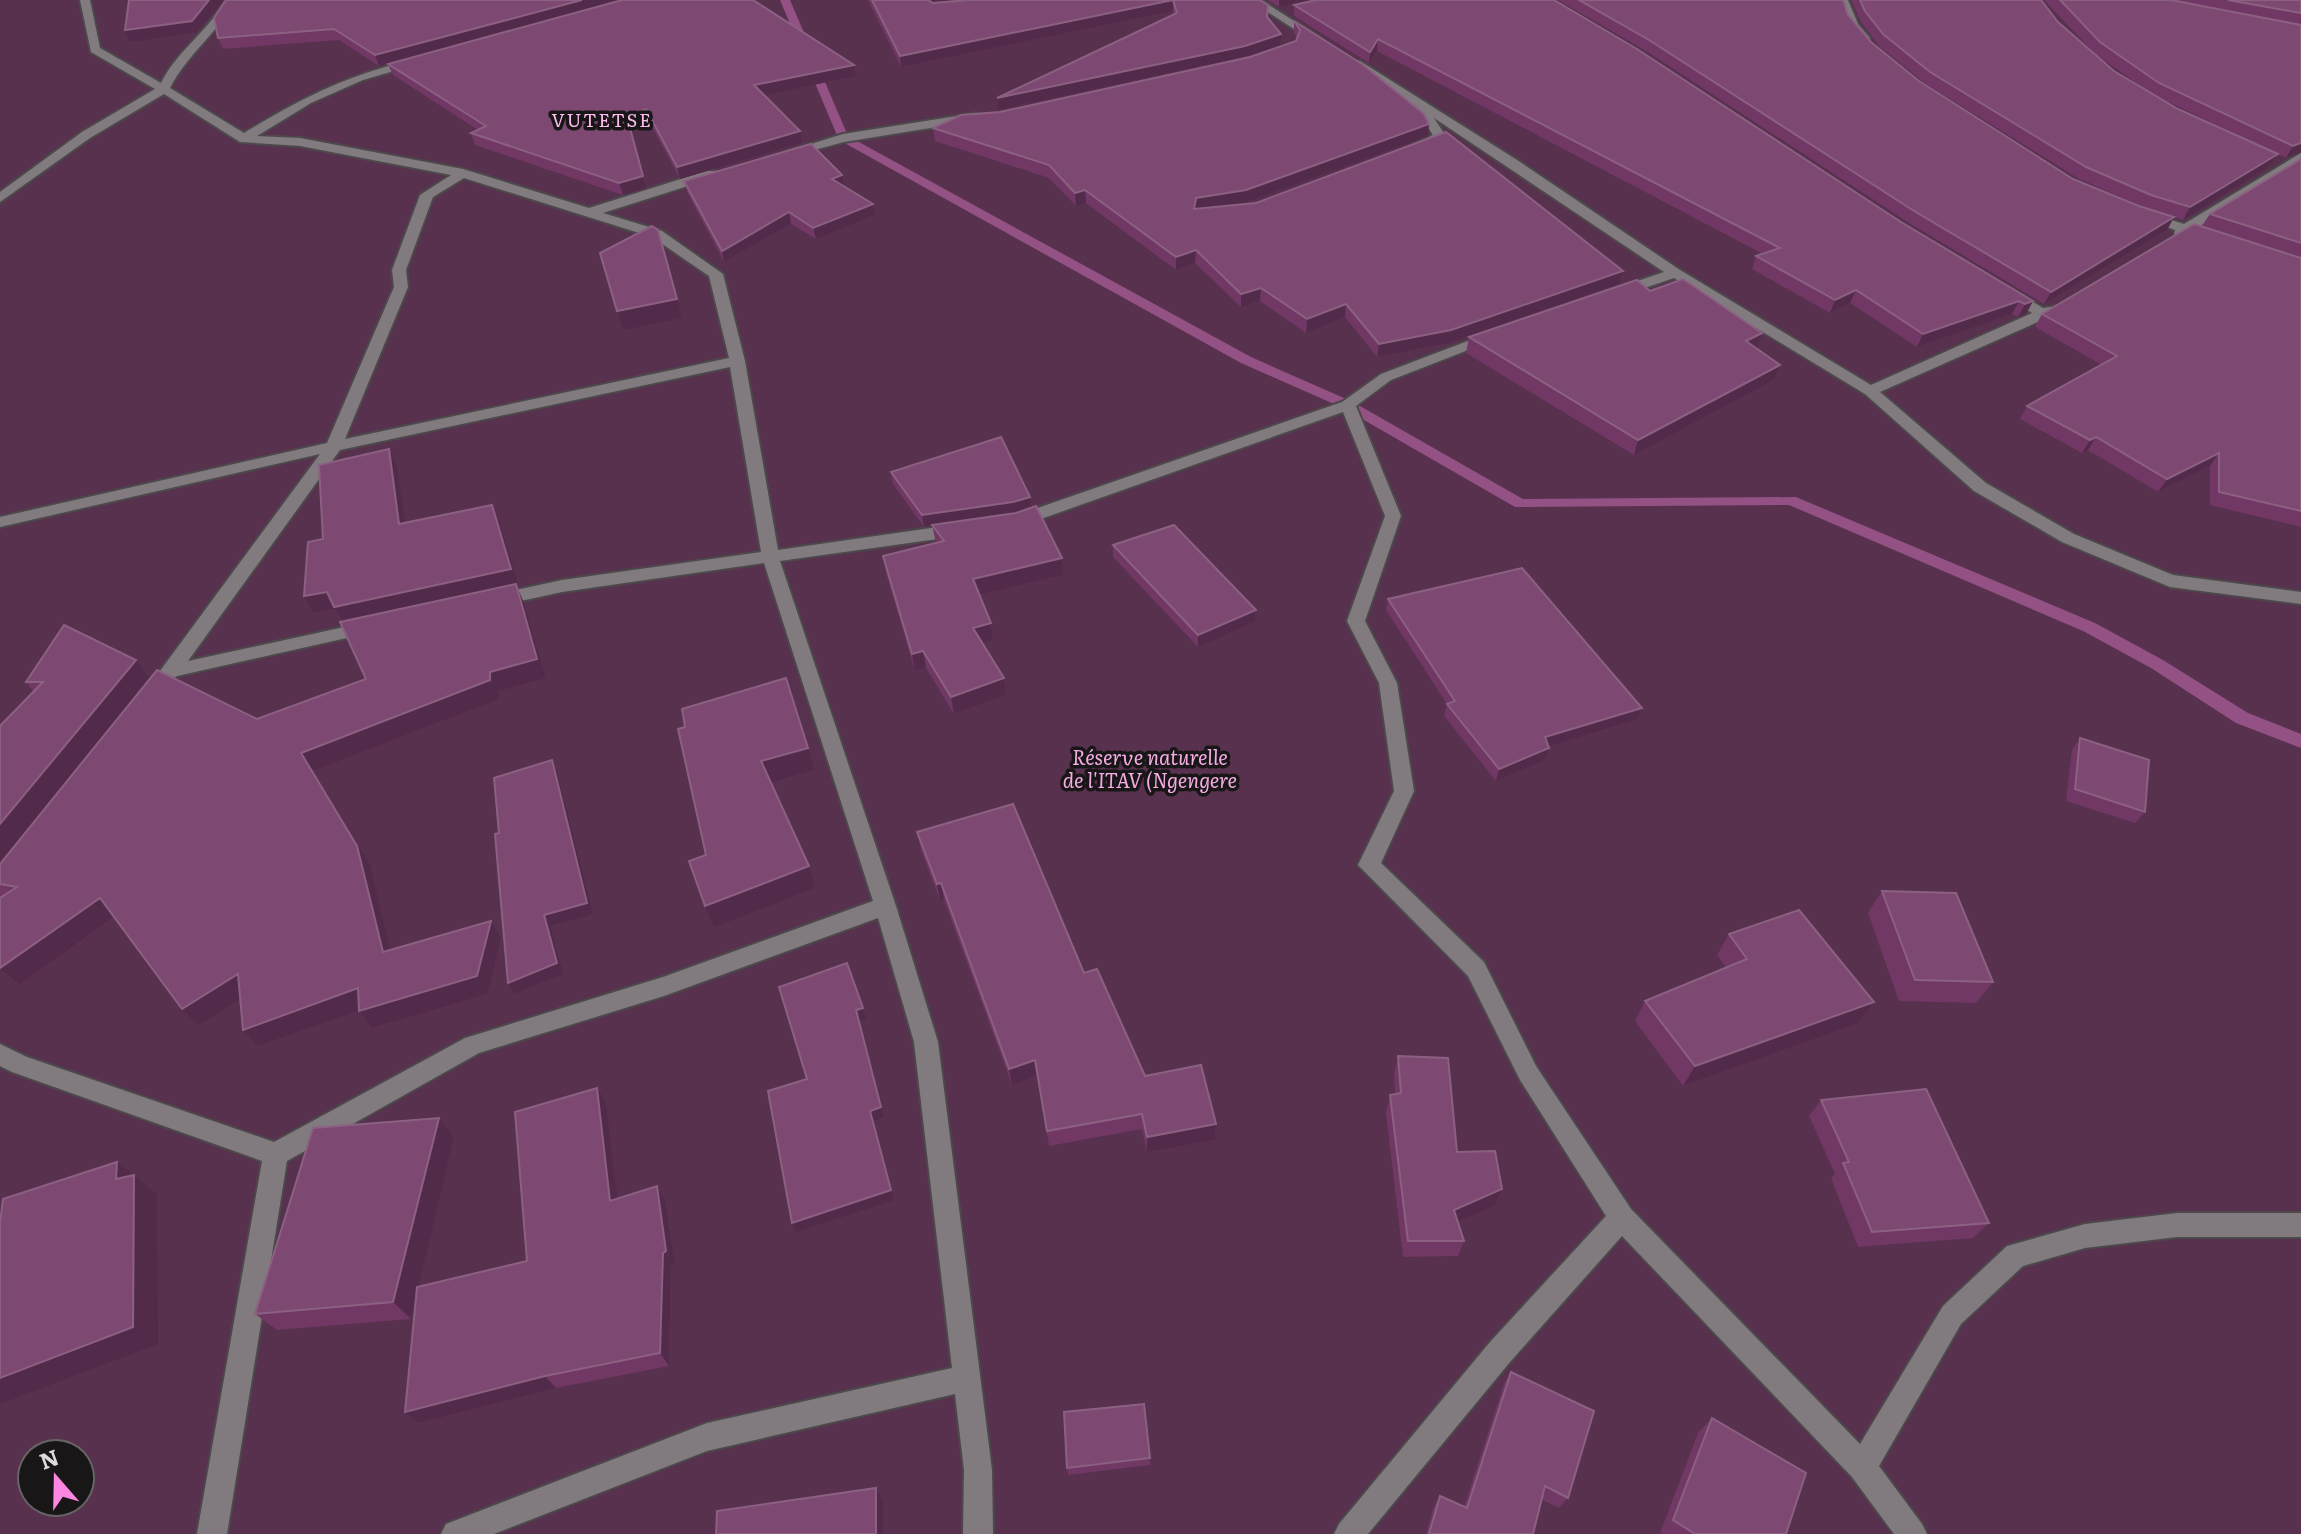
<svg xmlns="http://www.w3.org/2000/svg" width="2301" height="1534" font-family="Literata,serif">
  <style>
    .green { fill: #57314e; fill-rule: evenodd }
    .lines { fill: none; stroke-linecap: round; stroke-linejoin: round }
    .stream { fill: #935184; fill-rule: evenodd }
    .minor-casing { stroke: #4c484b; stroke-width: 4 }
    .minor { fill: #817b7f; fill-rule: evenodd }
    .wall { fill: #713765 }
    .shaded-wall { fill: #532b4a }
    .building { fill: #7d4972; stroke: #8c6082; stroke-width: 2 }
    .labels { text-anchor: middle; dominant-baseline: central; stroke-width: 7; stroke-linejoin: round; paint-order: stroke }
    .far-neighbourhood-label { font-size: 18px; letter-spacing: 2px; fill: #febbed; stroke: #181617 }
    .park-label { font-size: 20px; font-style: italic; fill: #f5abe3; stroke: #181617 }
  </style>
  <rect width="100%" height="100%" fill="#312c30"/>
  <!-- green -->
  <path class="green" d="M0 0H2301V1534H0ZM32 1454H80V1502H32Z"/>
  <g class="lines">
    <!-- stream -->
    <path class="stream" d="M780 0H790L848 136 1251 357 1353 402 1523 499 1796 497 2095 623 2163 660 2248 713 2301 734V748L2236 723 2151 668 2083 631 1789 505 1515 507 1343 408 1241 363 839 140Z"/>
    <defs>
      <g id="minor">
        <path d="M80 0H90L100 48 161 83C177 51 208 31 226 0H236C218 32 187 55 170 88L244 133C303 97 346 76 414 59L418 60V64L363 80 311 103 257 136 300 138 463 169 589 208 706 171H716V177L603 213 662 231 723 274 745 361 778 550 959 524 968 530 959 536 780 561 896 906 938 1042 992 1470 993 1534H963L964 1470 955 1394 707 1451 494 1534H441L446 1524 707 1423 952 1368 914 1042 878 918 664 996 479 1053 287 1161 227 1534H197L262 1161 12 1072 0 1066V1044L27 1057 274 1142 465 1038 663 977 873 901 764 563 562 592 493 607 484 601 493 595 562 580 761 552 730 367 340 450 188 661 372 621 378 623 381 627 378 631 177 676 167 683 160 681 158 676 160 671 320 454 0 527V517L327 443 394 287 392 270 420 195 451 175 300 146 240 142 164 94 90 138 0 202V192L82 132 155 89 91 52ZM464 178 652 237 709 276 729 358 345 439 408 287 406 270 433 197Z"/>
        <path d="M1249 0H1261L1321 38 1311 40Z"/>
        <path d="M1838 0H1848L1858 24 1870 38 1868 40H1860L1847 25Z"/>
        <path d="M1352 61H1360L1517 160 1680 270 1871 385 2032 313 2002 295V289H2012L2043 308 2057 306V312L2049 317 1880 392 1986 483 2074 534 2173 575 2301 592V604L2170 587 2062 542 1974 491 1865 394 1674 278 1624 295H1614V289L1664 272 1434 118 1445 135 1444 140 1421 151H1413V145L1433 135 1413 105 1352 65Z"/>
        <path d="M976 113 980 114V120L844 142 788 157 782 153 843 134Z"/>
        <path d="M2301 153V162L2197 228 2216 234V240L2187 234 2174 236 2175 230 2139 216 2146 212 2184 224Z"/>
        <path d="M1494 331 1501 335 1499 338 1391 380 1356 406 1401 516 1365 621 1397 683 1414 791 1381 863 1484 962 1536 1066 1631 1209 1860 1444 1943 1306 2007 1246 2085 1224 2177 1213H2301V1237H2177L2085 1248 2023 1266 1961 1324 1879 1466 1922 1524 1927 1534H1894L1852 1477 1622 1236 1510 1362 1368 1534H1334L1339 1524 1490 1342 1606 1216 1520 1080 1468 976 1358 865 1394 791 1379 683 1347 621 1385 516 1343 412 1021 526 1015 527 1006 522 1009 518 1342 402 1381 374Z"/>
      </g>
    </defs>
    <!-- minor casing -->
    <use href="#minor" class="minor-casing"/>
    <!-- minor -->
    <use href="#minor" class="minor"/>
  </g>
  <!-- wall -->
  <g class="wall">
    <path d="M226 0 854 65 856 76 764 95 802 143 680 179 649 121 630 128 647 188 623 195 475 145 471 133 478 130 393 75 388 64 379 66 339 40 223 49 218 38Z"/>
    <path d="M868 0H958L933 3 1260 0 1280 46 1244 57 998 110 997 98 1174 15 1173 11 901 67Z"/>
    <path d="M1267 0H1312L1279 7Z"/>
    <path d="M1558 0H1843L1848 15 1871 42 1919 81 2073 179 2139 206 2174 217 2167 230 2044 304 1909 223 1646 51Z"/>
    <path d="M1851 0H2041L2058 22 2114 71 2149 92 2094 53 2044 0H2301V152L2286 158 2156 96 2270 166 2183 220 2144 207 2079 179 1926 84 1879 46 1861 22Z"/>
    <path d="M1294 5 1901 222 2033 301 2026 314 2018 317 2012 314 1917 347 1850 303 1830 313 1752 269 1756 256 1763 254 1377 51 1369 63 1294 16Z"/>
    <path d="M1294 21 1428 136 1245 203 1225 206 1623 271 1619 284 1449 343 1377 357 1345 317 1306 333 1260 301 1241 307 1195 263 1176 270 1086 203 1076 206 1049 178 935 141 933 128 1000 112 1250 57 1296 41 1297 38 1294 33Z"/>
    <path d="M2301 159V258L2202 226 2210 214Z"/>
    <path d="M842 175 844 186 873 204 875 215 816 239 791 224 724 262 687 192 684 181Z"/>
    <path d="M2301 258V527L2210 505V466L2158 492 2088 450 2082 453 2020 419 2027 406 2102 365 2035 327 2042 314Z"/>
    <path d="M1650 291 1756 348 1774 380 1634 455 1466 353 1469 337Z"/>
    <path d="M397 466 405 523 492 505 500 522 519 586 517 587 524 603 546 678 499 691V699L313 771 370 864 390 949 501 938 488 994 372 1028 359 1010 258 1046 240 999 198 1026 182 1009 114 918 19 985 0 968V726L33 691 26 682 136 660 150 679 257 719 366 679 342 622 335 609 314 613 304 596 323 539Z"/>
    <path d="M891 472 1030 508 1063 575 980 595 991 623 993 640 982 643 1006 695 954 714 926 668 915 671 886 573 883 556 936 543 932 525 924 527 893 484Z"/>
    <path d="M1113 545 1256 610 1255 622 1198 647 1113 557Z"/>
    <path d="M1388 599 1642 708 1638 719 1548 747 1545 760 1496 781 1444 716 1447 704 1386 610Z"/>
    <path d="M2080 738 2145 812 2135 823 2066 801 2072 750Z"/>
    <path d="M917 832 1084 973 1145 1076 1216 1124 1215 1140 1147 1152 1142 1129 1049 1146 1037 1076 1012 1085 944 900 940 901 921 850Z"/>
    <path d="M1882 891 1993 982 1976 1003 1899 1001 1868 913Z"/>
    <path d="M1729 934 1874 1002 1859 1023 1683 1086 1635 1021 1645 1001 1726 967 1717 955Z"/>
    <path d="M1398 1056 1457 1152 1495 1206 1458 1222 1464 1241 1458 1256 1403 1257 1386 1113 1390 1095 1395 1094 1394 1074Z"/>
    <path d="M1821 1100 1989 1223 1973 1238 1858 1247 1831 1178 1835 1174 1809 1116Z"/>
    <path d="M606 1103 618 1199 657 1186 665 1200 675 1265 671 1266 669 1366 556 1388 419 1423 416 1297 411 1319 277 1330 255 1314 439 1118 454 1137 418 1287 527 1261Z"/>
    <path d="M1511 1372 1568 1498 1559 1508 1541 1499 1533 1534H1426L1434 1506 1440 1496 1464 1507 1504 1384Z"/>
    <path d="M1712 1418 1786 1534H1662L1660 1533 1698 1433Z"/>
    <path d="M1150 1458V1465L1068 1475 1067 1468Z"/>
  </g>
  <!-- shaded-wall -->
  <g class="shaded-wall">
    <path d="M209 0H224L197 32 130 42 125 30Z"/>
    <path d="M582 0H625L379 66 375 55Z"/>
    <path d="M925 0H958L934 2 926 9Z"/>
    <path d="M1173 0V11L901 67 900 56Z"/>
    <path d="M1279 0H1312L1279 7Z"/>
    <path d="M1281 34 1280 46 1244 57 998 110 997 98Z"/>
    <path d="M1378 39 1377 51 1369 63 1370 52Z"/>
    <path d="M854 65 856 76 756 97 754 85Z"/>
    <path d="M646 109 649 121 630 128 627 117Z"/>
    <path d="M1429 124 1428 136 1245 203 1196 211 1194 209 1196 198Z"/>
    <path d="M800 131 802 143 680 179 677 167Z"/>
    <path d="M2301 143V152L2286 158 2293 146Z"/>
    <path d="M2278 154 2270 166 2183 220 2190 207Z"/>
    <path d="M842 175 844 186 832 179Z"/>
    <path d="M643 176 647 188 623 195 619 183Z"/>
    <path d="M1085 190 1086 203 1076 206 1075 193Z"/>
    <path d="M873 204 875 215 816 239 813 228Z"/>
    <path d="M789 212 791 224 724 262 722 251Z"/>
    <path d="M2174 217 2167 230 2044 304 2051 292Z"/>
    <path d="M1196 250 1195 263 1176 270V257Z"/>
    <path d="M1623 271 1619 284 1449 343 1377 357 1379 344Z"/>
    <path d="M1261 288 1260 301 1241 307V294Z"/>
    <path d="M1856 290 1850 303 1830 313 1835 300Z"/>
    <path d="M677 299 682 318 623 330 617 311Z"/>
    <path d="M2019 301 2012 314 1917 347 1923 334Z"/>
    <path d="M2033 301 2026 314 2018 317 2025 304Z"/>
    <path d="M1346 304 1345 317 1306 333 1307 319Z"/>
    <path d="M1762 333 1756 349 1746 341Z"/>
    <path d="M1780 365 1774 380 1634 455 1638 440Z"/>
    <path d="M2096 437 2088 450 2082 453 2090 440Z"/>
    <path d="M389 449 397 466 408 541 399 524Z"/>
    <path d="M2219 453 2210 466 2158 492 2167 479Z"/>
    <path d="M1030 497 1031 508 1014 514 924 527 922 515Z"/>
    <path d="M492 505 500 522 519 586 517 587 524 603 546 678 499 691V699L313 771 370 864 395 969 383 952 301 753 490 680 344 624 335 609 314 613 304 596Z"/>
    <path d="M1062 558 1063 575 975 596 973 579Z"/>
    <path d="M1256 610 1255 622 1198 647V635Z"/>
    <path d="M991 623 993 640 975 645 973 628Z"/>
    <path d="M923 651 926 668 915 671 912 654Z"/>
    <path d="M136 660 150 679 0 864V824Z"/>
    <path d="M1004 678 1006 695 954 714 951 697Z"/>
    <path d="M1642 708 1638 719 1541 749 1545 737Z"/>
    <path d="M808 748 814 770 768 783 761 761Z"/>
    <path d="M1549 748 1545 760 1496 781 1499 769Z"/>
    <path d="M552 760 557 772 593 914 550 926 563 974 514 994 508 983 544 915Z"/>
    <path d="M809 866 815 888 714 927 705 906Z"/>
    <path d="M941 883 944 900 940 901 937 884Z"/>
    <path d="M100 898 116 916 19 985 0 968Z"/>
    <path d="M491 921 501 938 488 994 372 1028 359 1011Z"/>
    <path d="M238 974 253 991 198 1026 182 1009Z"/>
    <path d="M358 988 372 1006 258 1046 243 1030Z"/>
    <path d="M1874 1002 1859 1023 1683 1086 1695 1066Z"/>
    <path d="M863 1008 866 1019 859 1021 884 1117 873 1121 894 1200 796 1232 792 1223 870 1111 856 1010Z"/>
    <path d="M1035 1060 1037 1076 1012 1085 1009 1069Z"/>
    <path d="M597 1088 606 1103 620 1215 610 1201Z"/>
    <path d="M439 1118 454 1137 411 1319 393 1302Z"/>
    <path d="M1216 1124 1215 1140 1147 1152V1137Z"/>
    <path d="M117 1162 157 1194 158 1344 0 1404V1378L116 1179Z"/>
    <path d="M657 1186 665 1200 675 1265 671 1266 669 1366 660 1353Z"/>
    <path d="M1502 1189 1495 1206 1448 1226 1454 1210Z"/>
    <path d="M545 1376 556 1388 419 1423 405 1412Z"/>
    <path d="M876 1488 883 1501V1534H876Z"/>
  </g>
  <!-- building -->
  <g class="building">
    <path d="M129 0H209L192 21 125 30Z"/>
    <path d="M226 0H582L375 55 334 29 218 38 214 18Z"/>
    <path d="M622 0H753L854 65 754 85 800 131 677 167 646 109 627 117 643 176 619 183 471 133 486 126 388 64Z"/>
    <path d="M872 0H928L933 3 968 0H1173L900 56Z"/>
    <path d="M1173 0H1260L1268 5 1267 17 1281 34 1245 46 997 98 1177 13Z"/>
    <path d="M1316 0H1554L1637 49 1901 222 2033 301 2025 304 2019 301 1923 334 1856 290 1835 300 1756 256 1780 248 1378 39 1370 52 1294 5Z"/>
    <path d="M1579 0H1843L1848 15 1871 42 1919 81 2073 179 2139 206 2174 217 2051 292 1914 211 1649 40Z"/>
    <path d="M1860 0H2041L2058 22 2114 71 2178 109 2278 154 2190 207 2151 195 2086 167 1930 72 1883 34 1865 11Z"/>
    <path d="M2060 0H2171L2301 25V143L2293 146 2159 83 2100 42Z"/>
    <path d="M2228 0H2301V13Z"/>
    <path d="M1294 21 1362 64 1424 114 1429 124 1246 190 1196 198 1194 209 1256 203 1446 132 1623 271 1451 330 1379 344 1346 304 1307 319 1261 288 1241 294 1196 250 1176 257 1085 190 1075 193 1049 165 933 128 961 115 1000 112 1250 57 1296 41 1300 30Z"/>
    <path d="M811 144 842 175 832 179 873 204 813 228 789 212 722 251 684 181Z"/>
    <path d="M2301 159V243L2210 214Z"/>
    <path d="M2194 224 2301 258V511L2219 492V453L2167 479 2096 437 2090 440 2027 406 2117 356 2042 314Z"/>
    <path d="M652 226 658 230 677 299 617 311 600 253Z"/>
    <path d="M1683 279 1762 333 1746 341 1780 365 1638 440 1469 337 1637 280 1650 291Z"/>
    <path d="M1001 437 1030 497 1013 502 922 515 891 472Z"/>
    <path d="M389 449 399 524 492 505 511 569 334 607 327 592 304 596 308 542 323 539 319 465Z"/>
    <path d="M1036 506 1062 558 973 579 991 623 973 628 1004 678 951 697 923 651 912 654 883 556 944 541 932 525 1016 513Z"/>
    <path d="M1174 525 1256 610 1198 635 1113 545Z"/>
    <path d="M1522 568 1642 708 1545 737 1549 748 1499 769 1447 704 1455 701 1388 599Z"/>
    <path d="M516 584 537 659 490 672V680L301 753 357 846 383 952 491 921 477 976 359 1011 358 988 243 1030 238 974 182 1009 100 898 0 968V898L17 887 0 884V864L157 670 257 719 366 679 340 622Z"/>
    <path d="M64 625 136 660 0 824V726L43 682H26Z"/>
    <path d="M786 678 808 748 761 761 809 866 705 906 689 861 706 855 678 729 685 727 682 709Z"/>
    <path d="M2080 738 2149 760 2145 812 2075 789Z"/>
    <path d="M552 760 587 903 544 915 557 963 508 983 495 834 499 833 494 778Z"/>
    <path d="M1013 804 1084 973 1097 969 1145 1076 1201 1065 1216 1124 1147 1137 1142 1114 1047 1131 1035 1060 1009 1069 941 883 937 884 917 832Z"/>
    <path d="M1882 891 1956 893 1993 982 1915 980Z"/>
    <path d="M1799 910 1874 1002 1695 1066 1645 1001 1747 959 1729 934Z"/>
    <path d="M847 963 863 1008 856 1010 881 1107 870 1111 891 1190 792 1223 768 1091 807 1079 779 987Z"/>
    <path d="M1398 1056 1448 1058 1457 1152 1495 1151 1502 1189 1454 1210 1464 1241H1408L1390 1095 1401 1093Z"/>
    <path d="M597 1088 610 1201 657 1186 666 1251 663 1253 660 1353 545 1376 405 1412 417 1287 527 1261 515 1112Z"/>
    <path d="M1926 1089 1989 1223 1872 1232 1843 1163 1849 1162 1821 1100Z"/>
    <path d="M439 1118 393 1302 255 1314 313 1128Z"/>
    <path d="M117 1162 116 1179 134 1175 133 1327 0 1378V1223L3 1199Z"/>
    <path d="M1511 1372 1594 1411 1568 1498 1545 1486 1533 1534H1429L1440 1496 1467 1508Z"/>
    <path d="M1144 1404 1150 1458 1067 1468 1064 1412Z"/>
    <path d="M1712 1418 1806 1473 1786 1534H1695L1673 1520Z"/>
    <path d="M876 1488V1534H716L717 1511Z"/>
  </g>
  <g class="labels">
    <!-- far-neighbourhood labels -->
    <g class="far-neighbourhood-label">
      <text x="602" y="119">VUTETSE</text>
    </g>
    <!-- park labels -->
    <g class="park-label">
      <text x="1150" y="756">Réserve naturelle<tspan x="1150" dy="23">de l'ITAV (Ngengere</tspan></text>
    </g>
  </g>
  <!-- north arrow -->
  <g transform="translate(56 1478) rotate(340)"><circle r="38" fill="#181617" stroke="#676466" stroke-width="2"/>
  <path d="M0-6L14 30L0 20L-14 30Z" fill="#fd86e2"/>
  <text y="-12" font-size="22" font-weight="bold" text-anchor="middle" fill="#dddadc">N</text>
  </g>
</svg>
